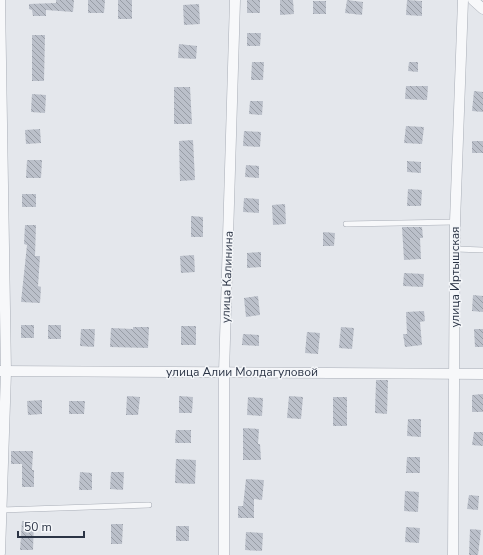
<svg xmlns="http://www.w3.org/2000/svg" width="483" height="555" font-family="'Nunito Sans',sans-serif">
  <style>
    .building { fill: url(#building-back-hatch) }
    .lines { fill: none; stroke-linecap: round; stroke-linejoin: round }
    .lane-casing { stroke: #a9aeb7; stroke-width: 6 }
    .street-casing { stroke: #a9aeb7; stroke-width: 11 }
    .lane { stroke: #f7f8fa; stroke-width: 5 }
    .street { stroke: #f7f8fa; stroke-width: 10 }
    .labels { text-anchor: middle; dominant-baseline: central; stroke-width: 3; stroke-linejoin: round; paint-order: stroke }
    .street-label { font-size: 12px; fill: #2b3445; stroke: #f4f6f9 }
  </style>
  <defs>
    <pattern id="building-back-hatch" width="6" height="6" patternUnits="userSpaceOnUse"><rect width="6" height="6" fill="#bbc0ca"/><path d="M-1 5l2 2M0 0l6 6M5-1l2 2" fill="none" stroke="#989da6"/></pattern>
  </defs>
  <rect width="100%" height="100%" fill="#e4e7ec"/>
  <!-- building -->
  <g class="building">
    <path d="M56 0H74L73 12 46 10V16H33L32 10 29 9V4L56 3Z"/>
    <path d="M88 0H105L104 13H88Z"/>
    <rect x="118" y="0" width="14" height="19"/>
    <rect x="247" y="0" width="13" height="13"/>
    <path d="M280 0H293L294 14 280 15Z"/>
    <path d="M347 0 363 2 362 15 345 13Z"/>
    <path d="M407 0 422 1V16L406 15Z"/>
    <rect x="313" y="1" width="13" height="13"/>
    <path d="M199 4 200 24 184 25 183 5Z"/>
    <path d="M247 33H261L260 46H247Z"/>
    <path d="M32 35H45L44 81H32Z"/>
    <path d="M179 44 197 46 196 59 178 58Z"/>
    <path d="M252 62H264L263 80H251Z"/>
    <path d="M409 62H418V72L408 71Z"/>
    <path d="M406 86H428L427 100 405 99Z"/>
    <path d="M174 87H190L192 124H174Z"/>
    <path d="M474 91 483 92V112L472 111Z"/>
    <path d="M32 94 46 95 45 113 31 112Z"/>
    <path d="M250 101H263L262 115 249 114Z"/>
    <path d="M406 126 424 127 422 144 404 143Z"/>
    <path d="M40 129 41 143 26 144 25 130Z"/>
    <path d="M244 131 261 132 260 147 243 146Z"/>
    <path d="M193 140 195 180 180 181 179 141Z"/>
    <rect x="472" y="141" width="11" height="12"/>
    <path d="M27 160H42L41 178H26Z"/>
    <path d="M407 161 421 162V173L407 172Z"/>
    <path d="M246 165 259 166V178L245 177Z"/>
    <path d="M408 189 422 190 421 206H407Z"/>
    <rect x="22" y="194" width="14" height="13"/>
    <path d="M244 198 259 199V213L243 212Z"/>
    <path d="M285 204 286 224 273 225 272 205Z"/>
    <path d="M191 216 203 217V237H191Z"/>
    <path d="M25 225H36L35 256H40L38 286 41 287 40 303 21 302 27 245 24 244Z"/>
    <path d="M402 227H422L423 238H420L421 259 404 260Z"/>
    <path d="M323 232 335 233 334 246H323Z"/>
    <path d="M261 252V267L247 268V253Z"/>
    <path d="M194 255 195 272 181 273 180 256Z"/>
    <path d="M404 273 424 274 423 287 403 286Z"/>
    <path d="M473 295 483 296V312L472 311Z"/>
    <path d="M258 296 260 315 246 317 244 298Z"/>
    <path d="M424 311 425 321 420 322 422 345 405 347 403 334H407L406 312Z"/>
    <rect x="21" y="325" width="13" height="13"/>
    <rect x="48" y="325" width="13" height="14"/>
    <rect x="181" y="326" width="15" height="19"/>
    <path d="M133 327H149L148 348 110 347 111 328 133 329Z"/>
    <path d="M341 327 354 328 352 349 339 348Z"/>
    <path d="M81 329H95L94 347 80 346Z"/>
    <path d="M474 329H483V347H475Z"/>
    <path d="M307 332 320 333 318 354 305 353Z"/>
    <path d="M243 334 259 335V346L242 345Z"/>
    <path d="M376 380H388L387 414 375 413Z"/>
    <path d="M483 394V412H472V395Z"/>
    <path d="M127 396 140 397 138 415H126Z"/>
    <path d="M179 396 193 397 192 413H179Z"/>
    <path d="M289 396 303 397 301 419 287 418Z"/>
    <path d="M248 397 263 398 262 416 247 415Z"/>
    <rect x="333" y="397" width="14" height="29"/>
    <path d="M42 400V414L28 415 27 401Z"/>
    <path d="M69 401H85L84 414H69Z"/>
    <path d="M408 419H421V437L407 436Z"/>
    <path d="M243 428 259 429 258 444H260L261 460H243Z"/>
    <path d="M176 430H191V443H175Z"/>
    <path d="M474 432H483V446L472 445Z"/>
    <path d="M11 451H33L32 470H34V487H22V464H11Z"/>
    <path d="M407 457H420V473H406Z"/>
    <path d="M176 459 196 460 195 484 175 483Z"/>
    <path d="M80 472 92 473V490H79Z"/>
    <path d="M111 472H124L123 490 110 489Z"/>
    <path d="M246 479 264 480 262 500 254 499V518H238V506H243Z"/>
    <path d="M405 491 419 492 418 512 404 511Z"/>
    <path d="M469 495 479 496 478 510 467 509Z"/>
    <path d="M22 521H34L33 550H20Z"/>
    <path d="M111 524H123L122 544H111Z"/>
    <rect x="176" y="526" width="13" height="15"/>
    <path d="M406 527 420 528 419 543 405 542Z"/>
    <path d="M470 529 481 530 478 555H469Z"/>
    <path d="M246 532 263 533 262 551 245 550Z"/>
  </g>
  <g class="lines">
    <defs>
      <g id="lane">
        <path d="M346 224 455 222"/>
        <path d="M456 249 483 250"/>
        <path d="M1 510 149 505"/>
      </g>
      <g id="street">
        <path d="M473 0 483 9"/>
        <path d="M0 371 483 374"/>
        <path d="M0 553 6 372 0 0"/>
        <path d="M224 555V373L235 0"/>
        <path d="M453 555 455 222 463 0"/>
      </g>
    </defs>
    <!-- lane casing -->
    <use href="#lane" class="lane-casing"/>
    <!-- street casing -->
    <use href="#street" class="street-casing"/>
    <!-- lane -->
    <use href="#lane" class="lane"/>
    <!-- street -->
    <use href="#street" class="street"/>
  </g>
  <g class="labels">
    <!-- street labels -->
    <g class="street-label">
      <text transform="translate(227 277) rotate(-88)">улица Калинина</text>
      <text transform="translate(455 277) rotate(-90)">улица Иртышская</text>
      <text x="242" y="372">улица Алии Молдагуловой</text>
    </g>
  </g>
  <!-- scale -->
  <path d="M18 531v6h66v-6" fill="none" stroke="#2b3445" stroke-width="2"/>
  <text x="24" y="531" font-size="12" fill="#2b3445" stroke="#f4f6f9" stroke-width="3" paint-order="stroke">50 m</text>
</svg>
